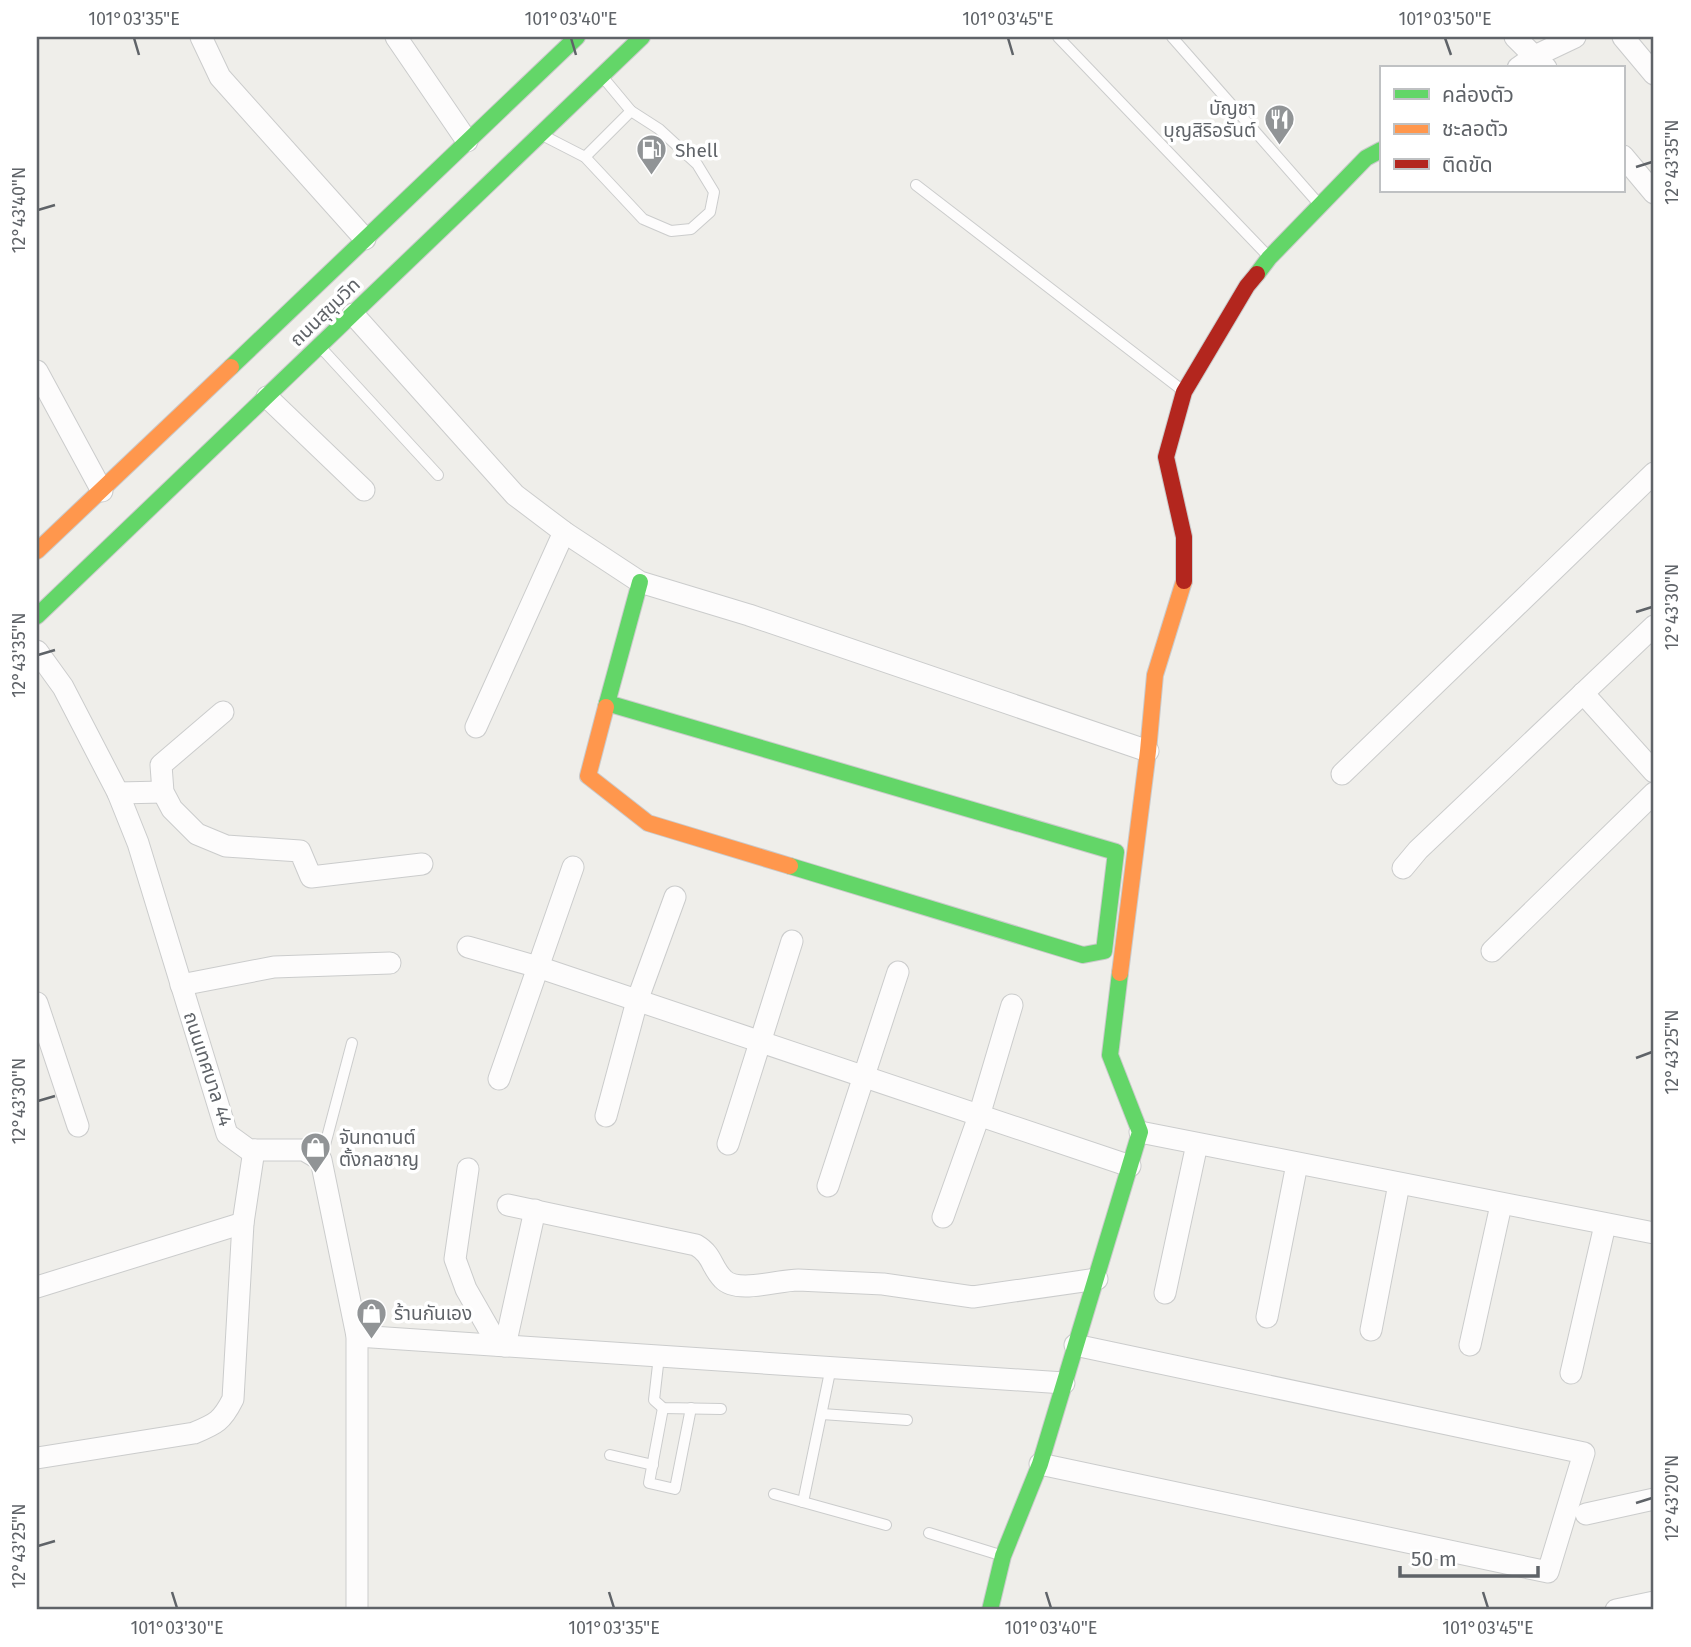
<svg xmlns="http://www.w3.org/2000/svg" width="1691" height="1647" font-family="'Fira Sans','Noto Sans Thai',sans-serif">
  <style>
    .lines { fill: none; stroke-linecap: round; stroke-linejoin: round }
    .lane-casing { stroke: #cbcccc; stroke-width: 12 }
    .street-casing { stroke: #cbcccc; stroke-width: 23 }
    .fast-casing { stroke: #cacacb; stroke-width: 18 }
    .slow-casing { stroke: #cacacb; stroke-width: 18 }
    .jam-casing { stroke: #cacacb; stroke-width: 18 }
    .lane { stroke: #fdfcfc; stroke-width: 10 }
    .street { stroke: #fdfcfc; stroke-width: 21 }
    .fast { stroke: #63d668; stroke-width: 16 }
    .slow { stroke: #ff974d; stroke-width: 16 }
    .jam { stroke: #b3261e; stroke-width: 16 }
    .ticks { fill: none; stroke: #5f6368; stroke-width: 2.5 }
    .labels { text-anchor: middle; dominant-baseline: central; stroke-width: 7; stroke-linejoin: round; paint-order: stroke }
    .poi-label { font-size: 19px; fill: #5f6368; stroke: #fff; text-anchor: start }
    .street-label { font-size: 19px; fill: #5f6368; stroke: #fff }
    .neatline { fill: none; stroke: #5f6368; stroke-width: 2.5 }
    .ticks-label { font-size: 18px; text-anchor: middle; fill: #5f6368 }
  </style>
  <rect width="100%" height="100%" fill="#efeeea"/>
  <g class="lines">
    <defs>
      <g id="lane">
        <path d="M1058 37 1269 257"/>
        <path d="M1172 37 1318 203"/>
        <path d="M546 137 585 157 643 219 671 231 691 229 710 212 714 192 697 164 659 129 631 111 606 81"/>
        <path d="M585 157 631 111"/>
        <path d="M916 185 1182 390"/>
        <path d="M324 351 438 475"/>
        <path d="M321 1160 352 1043"/>
        <path d="M659 1356 654 1400 663 1408 721 1409"/>
        <path d="M663 1408 649 1483 675 1489 691 1408"/>
        <path d="M822 1414 907 1420"/>
        <path d="M610 1455 653 1465"/>
        <path d="M774 1494 886 1525"/>
        <path d="M803 1502 831 1367"/>
        <path d="M929 1533 1000 1555"/>
      </g>
      <g id="street">
        <path d="M201 37 220 77 365 239"/>
        <path d="M396 37 467 141"/>
        <path d="M1515 37 1546 68"/>
        <path d="M1623 37 1654 74"/>
        <path d="M1518 68 1535 56 1575 37"/>
        <path d="M1623 156 1654 193"/>
        <path d="M353 314 515 495 564 532 640 582 749 615 1148 751"/>
        <path d="M37 371 102 491"/>
        <path d="M267 397 364 490"/>
        <path d="M37 651 63 687 118 793 138 843 227 1134 249 1150H304L321 1160 357 1336V1610"/>
        <path d="M1583 693 1654 772"/>
        <path d="M223 712 161 765 163 792 172 809 197 834 226 846 300 851 311 877 422 864"/>
        <path d="M476 727 564 532"/>
        <path d="M1342 774 1654 473"/>
        <path d="M118 793 163 792"/>
        <path d="M1403 868 1418 850 1654 626"/>
        <path d="M468 947 538 967 1130 1166"/>
        <path d="M1492 951 1654 793"/>
        <path d="M181 985 274 967 390 963"/>
        <path d="M37 1003 78 1126"/>
        <path d="M499 1079 573 867"/>
        <path d="M606 1116 637 1001 675 897"/>
        <path d="M1140 1132 1654 1233"/>
        <path d="M728 1144 792 941"/>
        <path d="M468 1169 455 1259 466 1289 498 1345"/>
        <path d="M828 1186 898 972"/>
        <path d="M508 1205 696 1245C713 1255 711 1267 723 1279 737 1294 778 1280 798 1280L883 1284 973 1297 1097 1279"/>
        <path d="M943 1217 979 1116 1012 1005"/>
        <path d="M37 1287 243 1223"/>
        <path d="M1165 1293 1197 1144"/>
        <path d="M1267 1317 1297 1164"/>
        <path d="M1371 1330 1399 1184"/>
        <path d="M357 1336 1064 1383"/>
        <path d="M1470 1345 1501 1205"/>
        <path d="M505 1346 535 1210"/>
        <path d="M1571 1373 1605 1225"/>
        <path d="M37 1458 194 1433C216 1424 222 1421 233 1399L243 1223 254 1150"/>
        <path d="M1040 1464 1548 1572 1584 1453 1075 1345"/>
        <path d="M1586 1514 1654 1499"/>
        <path d="M1616 1610 1654 1602"/>
      </g>
      <g id="fast">
        <path d="M1257 274 1269 258 1366 158 1381 150"/>
        <path d="M231 367 577 37"/>
        <path d="M37 616 642 37"/>
        <path d="M607 703 1116 852 1104 951 1083 955 790 866"/>
        <path d="M606 707 640 582"/>
        <path d="M990 1610 1003 1556 1040 1464 1140 1132 1110 1055 1120 973"/>
      </g>
      <g id="slow">
        <path d="M37 551 231 367"/>
        <path d="M606 707 588 776 648 823 790 866"/>
        <path d="M1120 973 1148 751 1155 675 1184 581"/>
      </g>
      <path id="jam" d="M1184 581V537L1166 457 1184 392 1247 286 1257 274"/>
    </defs>
    <!-- lane casing -->
    <use href="#lane" class="lane-casing"/>
    <!-- street casing -->
    <use href="#street" class="street-casing"/>
    <!-- fast casing -->
    <use href="#fast" class="fast-casing"/>
    <!-- slow casing -->
    <use href="#slow" class="slow-casing"/>
    <!-- jam casing -->
    <use href="#jam" class="jam-casing"/>
    <!-- lane -->
    <use href="#lane" class="lane"/>
    <!-- street -->
    <use href="#street" class="street"/>
    <!-- fast -->
    <use href="#fast" class="fast"/>
    <!-- slow -->
    <use href="#slow" class="slow"/>
    <!-- jam -->
    <use href="#jam" class="jam"/>
  </g>
  <!-- ticks -->
  <path class="ticks" d="M134 38 139 55M571 38 576 55M1008 38 1013 55M1445 38 1451 55M1636 167 1652 162M38 210 55 205M1636 612 1652 607M38 655 55 650M1636 1058 1652 1052M38 1101 55 1096M1636 1503 1652 1498M38 1546 55 1541M172 1592 177 1608M609 1592 614 1608M1046 1592 1051 1608M1483 1592 1488 1608"/>
  <!-- icons -->
  <defs>
    <symbol id="restaurant-pin" viewBox="-11 -11 22 30"><path d="M0 17L-7.5 6A9.5 9.5 0 1 1 7.5 6Z" fill="#919496" stroke="#fff"/><path d="M-5-6h1v4h1v-4h1v4h1v-4h1v5L-1.5 .5V6h-2V.5L-5-1ZM5-6V6H3V1.5H1.5Q1.5-4 5-6Z" fill="#fff"/></symbol>
    <symbol id="fuel-pin" viewBox="-11 -11 22 30"><path d="M0 17L-7.5 6A9.5 9.5 0 1 1 7.5 6Z" fill="#919496" stroke="#fff"/><path d="M-5.5-6h7V0h2V4h1.3V-2.5L3-4.5l.8-.8L6-3V5H2.5V1h-1V6h-7ZM-4.2-4.7v3.2H.2V-4.7Z" fill="#fff"/></symbol>
    <symbol id="shop-pin" viewBox="-11 -11 22 30"><path d="M0 17L-7.5 6A9.5 9.5 0 1 1 7.5 6Z" fill="#919496" stroke="#fff"/><path d="M-5-2.5h2.3a2.7 3.5 0 0 1 5.4 0H5L5.5 6h-11ZM-1.5-2.5h3a1.5 2.3 0 0 0-3 0Z" fill="#fff"/></symbol>
  </defs>
  <g fill-rule="evenodd">
    <use href="#restaurant-pin" x="1262" y="102" width="35" height="47"/>
    <use href="#fuel-pin" x="634" y="132" width="35" height="47"/>
    <use href="#shop-pin" x="298" y="1130" width="35" height="47"/>
    <use href="#shop-pin" x="354" y="1296" width="35" height="47"/>
  </g>
  <g class="labels">
    <!-- poi labels -->
    <g class="poi-label">
      <text x="1256" y="108" text-anchor="end">บัญชา<tspan x="1256" dy="22">บุญสิริอรันต์</tspan></text>
      <text x="675" y="150">Shell</text>
      <text x="339" y="1137">จันทดานต์<tspan x="339" dy="22">ตั้งกลชาญ</tspan></text>
      <text x="394" y="1313">ร้านกันเอง</text>
    </g>
    <!-- street labels -->
    <g class="street-label">
      <text transform="translate(325 312) rotate(-44)">ถนนสุขุมวิท</text>
      <text transform="translate(208 1069) rotate(72)">ถนนเทศบาล 44</text>
    </g>
  </g>
  <!-- border -->
  <rect width="1691" height="1647" fill="none" stroke="#ffffff" stroke-width="77"/>
  <!-- legend -->
  <rect x="1380" y="66" width="245" height="126" fill="#ffffff" stroke="#bfc1c3" stroke-width="2"/>
  <rect x="1394" y="89" width="35" height="10" fill="#63d668" stroke="#bfc1c3" stroke-width="2"/>
  <text x="1442" y="102" font-size="21" fill="#5f6368">คล่องตัว</text>
  <rect x="1394" y="124" width="35" height="10" fill="#ff974d" stroke="#bfc1c3" stroke-width="2"/>
  <text x="1442" y="136" font-size="21" fill="#5f6368">ชะลอตัว</text>
  <rect x="1394" y="159" width="35" height="10" fill="#b3261e" stroke="#bfc1c3" stroke-width="2"/>
  <text x="1442" y="172" font-size="21" fill="#5f6368">ติดขัด</text>
  <!-- scale -->
  <path d="M1400 1566v10h138v-10" fill="none" stroke="#5f6368" stroke-width="3.5"/>
  <text x="1411" y="1566" font-size="21" fill="#5f6368" stroke="#ffffff" stroke-width="5" paint-order="stroke">50 m</text>
  <rect x="38" y="38" width="1614" height="1570" class="neatline"/>
  <g class="ticks-label">
    <text x="134" y="25">101°03'35"E</text>
    <text x="571" y="25">101°03'40"E</text>
    <text x="1008" y="25">101°03'45"E</text>
    <text x="1445" y="25">101°03'50"E</text>
    <text transform="translate(1672 162) rotate(-90)" y="6">12°43'35"N</text>
    <text transform="translate(19 210) rotate(-90)" y="6">12°43'40"N</text>
    <text transform="translate(1672 607) rotate(-90)" y="6">12°43'30"N</text>
    <text transform="translate(19 655) rotate(-90)" y="6">12°43'35"N</text>
    <text transform="translate(1672 1052) rotate(-90)" y="6">12°43'25"N</text>
    <text transform="translate(19 1101) rotate(-90)" y="6">12°43'30"N</text>
    <text transform="translate(1672 1498) rotate(-90)" y="6">12°43'20"N</text>
    <text transform="translate(19 1546) rotate(-90)" y="6">12°43'25"N</text>
    <text x="177" y="1634">101°03'30"E</text>
    <text x="614" y="1634">101°03'35"E</text>
    <text x="1051" y="1634">101°03'40"E</text>
    <text x="1488" y="1634">101°03'45"E</text>
  </g>
</svg>
